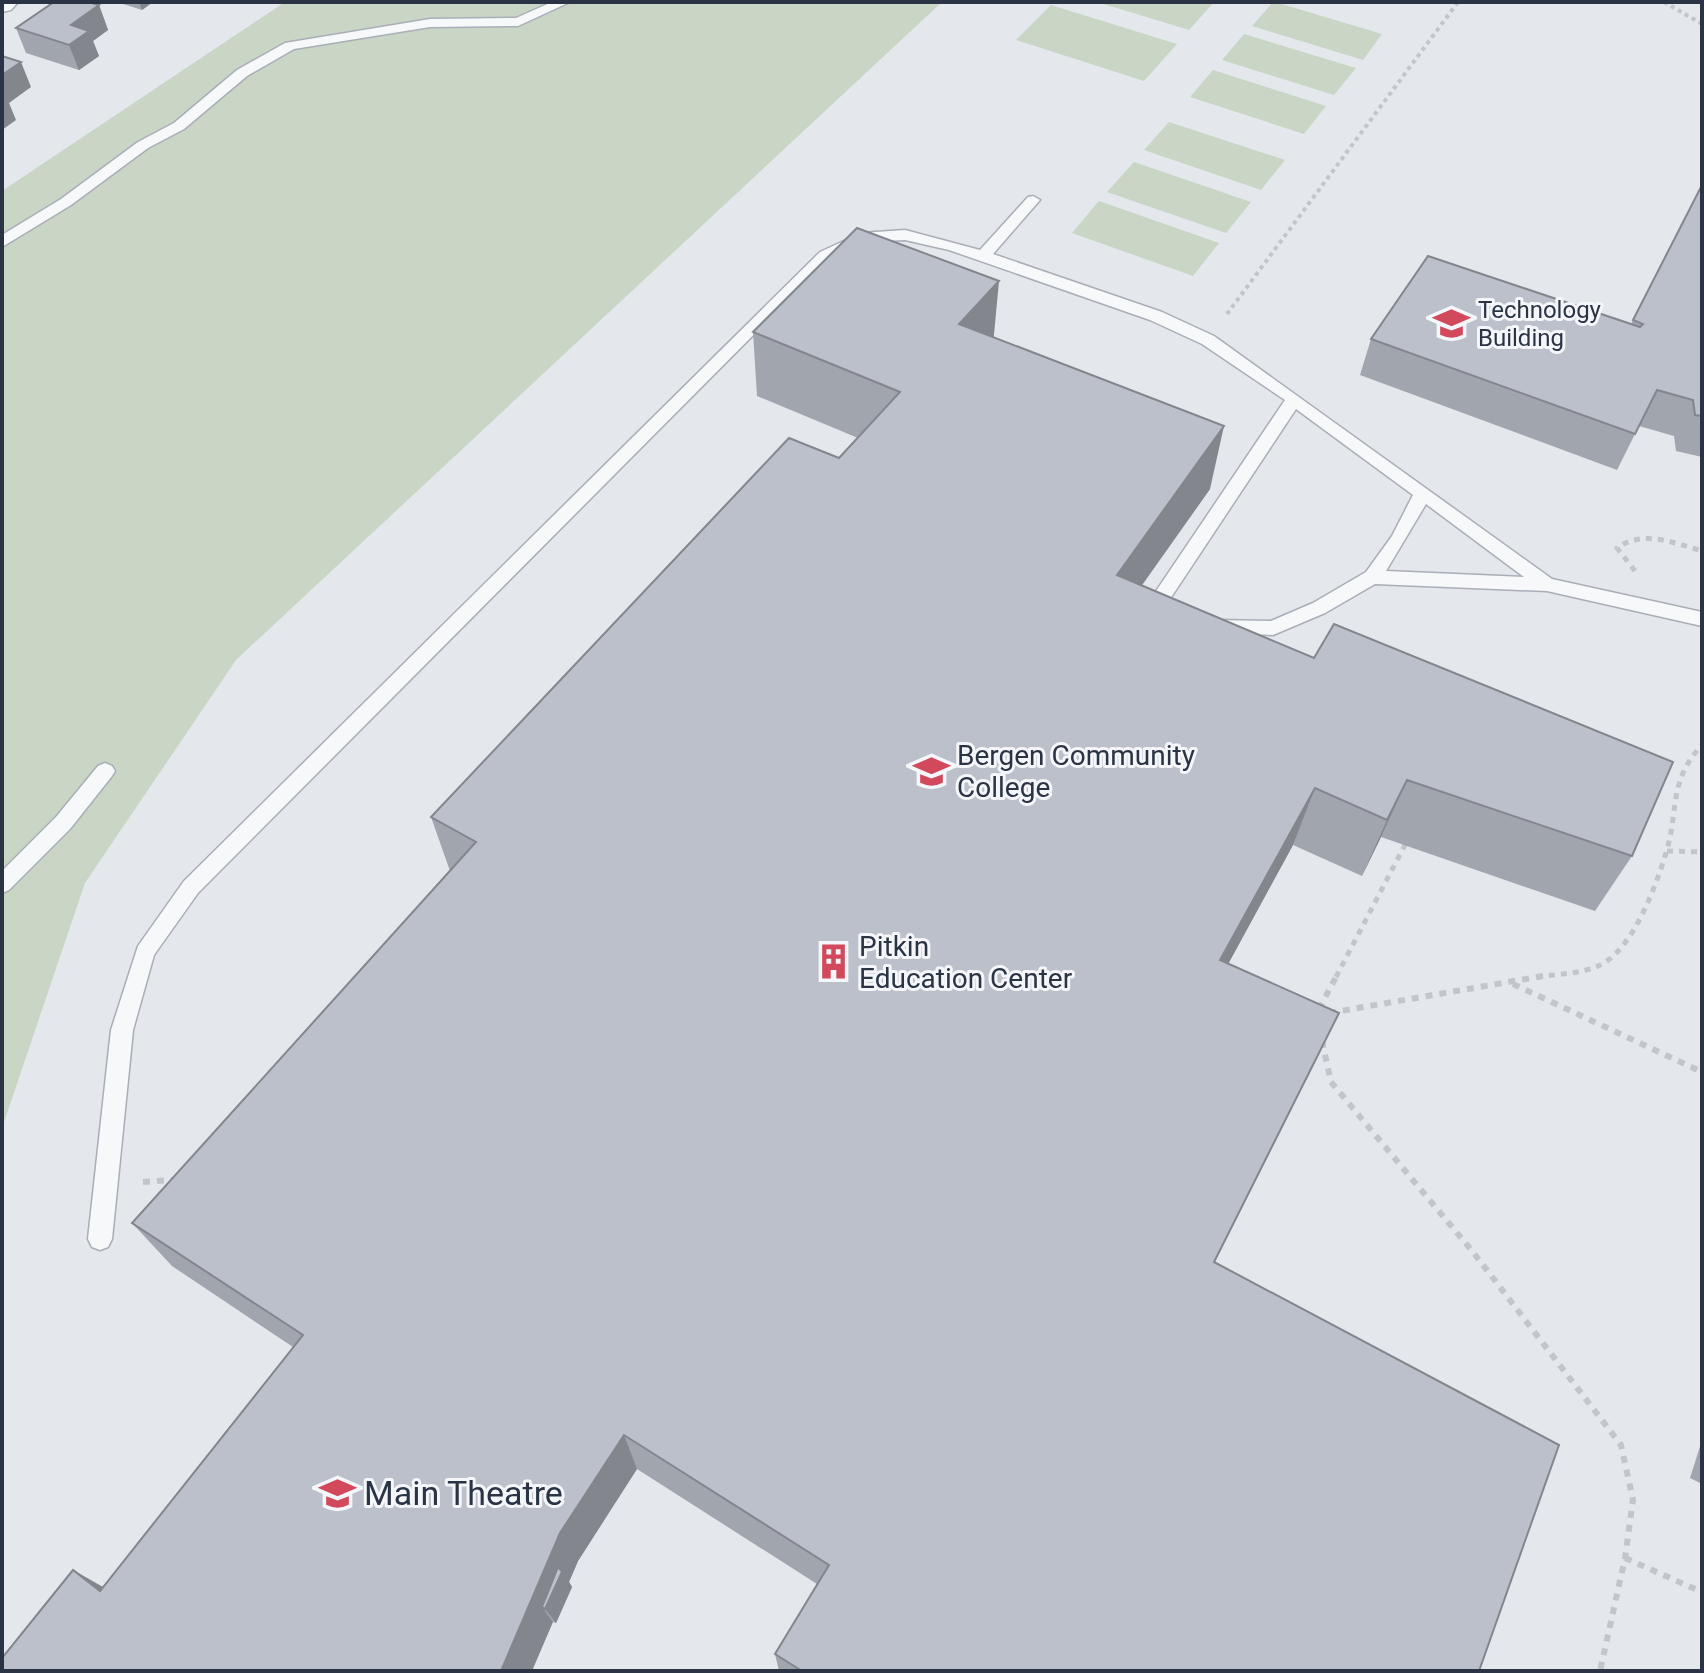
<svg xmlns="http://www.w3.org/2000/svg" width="1704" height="1673" font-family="Roboto,sans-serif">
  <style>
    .green { fill: #c9d6c5 }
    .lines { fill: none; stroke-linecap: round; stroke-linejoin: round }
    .lane-casing { stroke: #a9aeb7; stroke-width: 3 }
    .street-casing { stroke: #a9aeb7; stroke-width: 3 }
    .path-far2 { stroke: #c2c5cb; stroke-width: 4; stroke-dasharray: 4 4; stroke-linecap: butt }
    .path-far1 { stroke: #c2c5cb; stroke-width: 5; stroke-dasharray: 6 6; stroke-linecap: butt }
    .path { stroke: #c2c5cb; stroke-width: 6; stroke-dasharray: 7 7; stroke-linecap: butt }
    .lane { fill: #f7f8fa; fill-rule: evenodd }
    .street { fill: #f7f8fa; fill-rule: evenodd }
    .wall { fill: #a1a5ae }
    .shaded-wall { fill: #83868d }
    .building { fill: #bbc0ca; stroke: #83868d; stroke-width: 2 }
    .labels { text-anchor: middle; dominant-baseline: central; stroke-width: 6; stroke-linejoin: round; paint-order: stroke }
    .far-poi-label { font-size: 24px; fill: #2b3445; stroke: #f4f6f9; text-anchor: start }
    .poi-label { font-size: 28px; fill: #2b3445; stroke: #f4f6f9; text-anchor: start }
    .near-poi-label { font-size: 34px; fill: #2b3445; stroke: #f4f6f9; text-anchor: start }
  </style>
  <rect width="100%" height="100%" fill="#e4e7ec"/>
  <!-- green -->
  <g class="green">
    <path d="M285 2H942L236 660 85 883 2 1128V191Z"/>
    <path d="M1097 2H1214L1189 30Z"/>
    <path d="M1273 2H1275L1382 34 1363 60 1252 26Z"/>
    <path d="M1051 5 1177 44 1144 81 1016 40Z"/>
    <path d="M1244 34 1356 68 1334 95 1222 60Z"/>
    <path d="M1213 70 1326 106 1304 134 1190 97Z"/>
    <path d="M1169 122 1285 160 1261 190 1144 150Z"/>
    <path d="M1134 162 1251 202 1226 233 1107 192Z"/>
    <path d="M1099 201 1219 243 1193 276 1072 233Z"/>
  </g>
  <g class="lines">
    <defs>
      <g id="lane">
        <path d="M552 2H570L518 26 430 27 294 49 247 76 184 129 148 148 71 205 2 247V235L61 199 138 142 174 123 237 70 285 43 430 19 516 18Z"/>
        <path d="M1033 196 1040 200 993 254 1162 312 1214 336 1552 579 1702 612V626L1547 591 1375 584 1325 613 1273 635 1210 632 1207 627 1210 622 1216 620 1271 621 1313 603 1366 572 1392 536 1413 495 1296 409 1166 605 1172 611 1169 616 1163 618 1148 613 1145 608 1148 603 1285 400 1202 344 1150 320 949 250 905 240 864 242 830 258 198 893 154 955 133 1030 112 1239 108 1247 100 1250 92 1247 88 1239 111 1030 138 946 184 881 820 252 861 233 905 230 980 250 1028 197ZM1426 504 1524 577 1386 571Z"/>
        <path d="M105 763 112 766 115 771 112 776 70 829 9 890 2 893V871L56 817 98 766Z"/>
      </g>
      <path id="street" d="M2 2H18L11 10 2 12Z"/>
    </defs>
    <!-- lane casing -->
    <use href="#lane" class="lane-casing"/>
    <!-- street casing -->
    <use href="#street" class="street-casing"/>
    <!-- path-far2 -->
    <g class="path-far2">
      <path d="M1664 2 1702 24"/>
      <path d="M1227 314 1458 2"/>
    </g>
    <!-- path-far1 -->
    <g class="path-far1">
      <path d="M1635 571 1617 548C1643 529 1674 543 1702 551"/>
      <path d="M1667 851 1702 852"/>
      <path d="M1336 977 1407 841"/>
      <path d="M1537 977C1556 974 1581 974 1598 966 1632 952 1656 886 1666 853 1679 811 1668 781 1702 745"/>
    </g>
    <!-- path -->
    <g class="path">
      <path d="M1513 984 1702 1072"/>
      <path d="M1319 1009 1337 975"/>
      <path d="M1329 1013 1549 975"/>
      <path d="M1322 1041 1331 1082 1473 1252 1621 1445 1633 1500 1625 1558 1600 1671"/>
      <path d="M143 1182 173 1180"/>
      <path d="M1625 1558 1702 1592"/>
    </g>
    <!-- lane -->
    <use href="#lane" class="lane"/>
    <!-- street -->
    <use href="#street" class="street"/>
  </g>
  <!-- wall -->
  <g class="wall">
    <path d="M117 2H153L142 10Z"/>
    <path d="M99 5 108 30 93 41 99 56 79 70 26 53 16 28Z"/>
    <path d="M1702 185V457L1676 451 1674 436 1639 426 1617 470 1360 375 1371 339 1631 324Z"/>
    <path d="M753 332 994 337 1210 489 1142 585 1632 856 1595 911 1381 837 1362 876 1293 845 1228 964 1339 1013 1214 1262 1479 1671H779L775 1654 817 1584 637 1469 578 1561 569 1582 572 1587 556 1623 553 1622 2 1671 73 1570 103 1587 293 1347 172 1266 132 1223 450 871 431 817 839 458 858 438 757 396Z"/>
    <path d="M1702 1440V1484L1690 1478Z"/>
  </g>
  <!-- shaded-wall -->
  <g class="shaded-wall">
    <path d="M139 2H153L142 10Z"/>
    <path d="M99 5 108 30 93 41 99 56 79 70 69 45 71 25Z"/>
    <path d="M21 62 31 87 9 103 16 120 2 130V75Z"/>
    <path d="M999 281 993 345 959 324Z"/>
    <path d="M1224 426 1210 489 1106 636 1117 575Z"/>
    <path d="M1407 780 1381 837 1362 876 1387 820Z"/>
    <path d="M1315 788 1293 845 1202 1012 1220 960Z"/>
    <path d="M1339 1013 1314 1064 1194 1303 1214 1262Z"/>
    <path d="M624 1435 637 1469 578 1561 569 1582 572 1587 556 1623 545 1609 542 1607 553 1622 532 1671H501L560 1533Z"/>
    <path d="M73 1570 120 1597 100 1591Z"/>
  </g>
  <!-- building -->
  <g class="building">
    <path d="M54 2H88L99 5 71 25 89 31 69 45 16 28Z"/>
    <path d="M2 56 21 62 2 75Z"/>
    <path d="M1702 185V416L1695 415 1693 400 1657 390 1635 434 1371 339 1428 256 1640 327 1643 324 1633 320Z"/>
    <path d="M857 228 999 281 959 324 1224 426 1117 575 1314 658 1334 624 1673 762 1632 856 1407 780 1387 820 1315 788 1220 960 1339 1013 1214 1262 1559 1445 1479 1671H802L775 1654 829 1565 624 1435 560 1533 501 1671H2V1658L73 1570 100 1591 303 1335 132 1223 476 842 431 817 789 438 839 458 900 392 753 332Z"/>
    <path d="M558 1567 562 1572 545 1609 542 1607Z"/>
  </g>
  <!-- icons -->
  <defs>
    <symbol id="university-bare" viewBox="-9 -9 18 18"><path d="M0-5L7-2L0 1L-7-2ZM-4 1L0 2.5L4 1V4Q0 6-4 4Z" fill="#d1495b" stroke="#f4f6f9" stroke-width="2.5" paint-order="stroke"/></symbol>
    <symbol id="building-bare" viewBox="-9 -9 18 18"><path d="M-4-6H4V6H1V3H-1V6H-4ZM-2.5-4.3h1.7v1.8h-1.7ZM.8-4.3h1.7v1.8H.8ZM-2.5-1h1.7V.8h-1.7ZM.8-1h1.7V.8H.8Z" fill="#d1495b" stroke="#f4f6f9" stroke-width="2.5" paint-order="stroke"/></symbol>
  </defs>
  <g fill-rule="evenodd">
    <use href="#university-bare" x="1426" y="298" width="51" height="51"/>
    <use href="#university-bare" x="906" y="746" width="51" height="51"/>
    <use href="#building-bare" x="808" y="936" width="51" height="51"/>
    <use href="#university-bare" x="312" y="1468" width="51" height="51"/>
  </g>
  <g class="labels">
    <!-- far-poi labels -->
    <g class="far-poi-label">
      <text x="1478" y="310">Technology<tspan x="1478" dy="28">Building</tspan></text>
    </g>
    <!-- poi labels -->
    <g class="poi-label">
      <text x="957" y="755">Bergen Community<tspan x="957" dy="32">College</tspan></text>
      <text x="859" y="946">Pitkin<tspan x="859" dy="32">Education Center</tspan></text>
    </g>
    <!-- near-poi labels -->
    <g class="near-poi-label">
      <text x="364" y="1493">Main Theatre</text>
    </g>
  </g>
  <!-- border -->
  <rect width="1704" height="1673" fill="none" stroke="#2b3445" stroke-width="8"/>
</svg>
